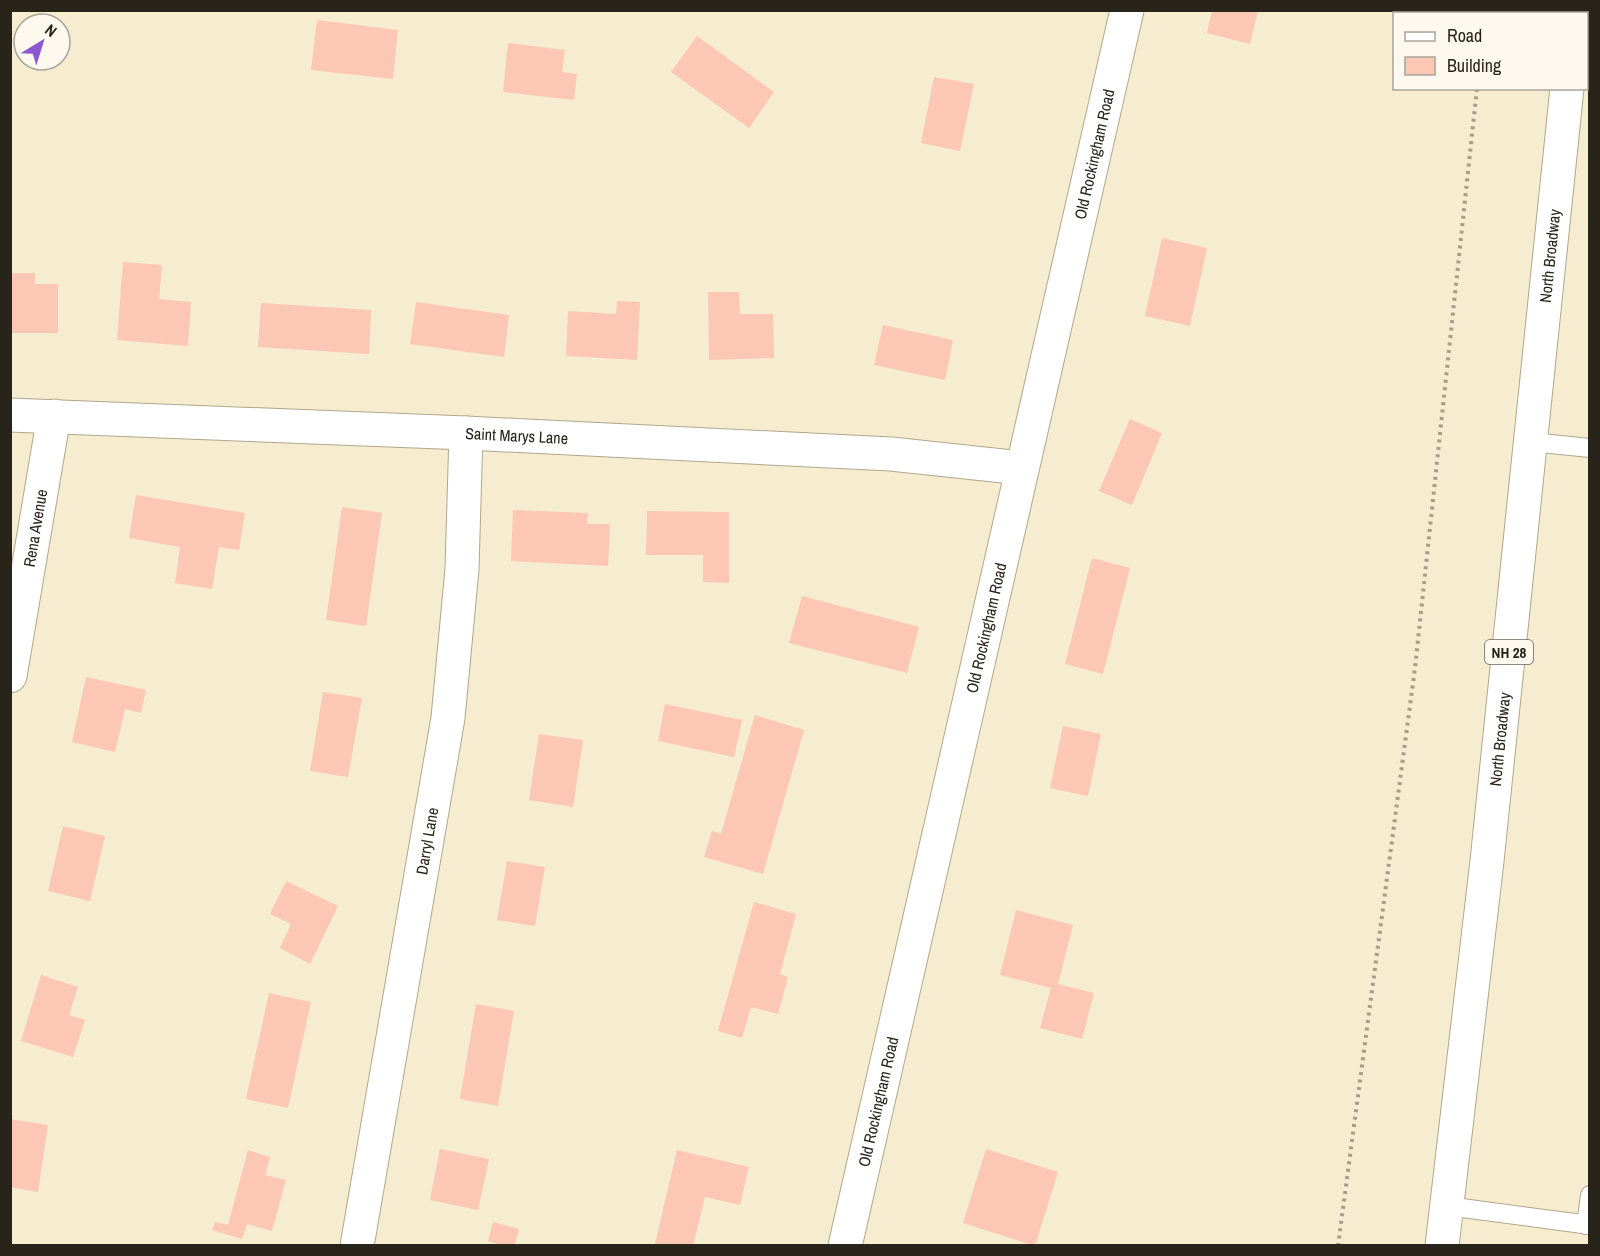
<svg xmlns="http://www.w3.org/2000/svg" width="1600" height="1256" font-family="'Archivo Narrow',sans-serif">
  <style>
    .building { fill: #fcc7b5 }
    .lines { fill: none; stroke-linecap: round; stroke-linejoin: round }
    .lane-casing { stroke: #b1a78c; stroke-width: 20 }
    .street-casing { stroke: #b1a78c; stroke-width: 35 }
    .primary-casing { stroke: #b1a78c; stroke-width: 35 }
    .path { stroke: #a59e88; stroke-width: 4; stroke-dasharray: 3 4.5; stroke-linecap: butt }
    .lane { stroke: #fff; stroke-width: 18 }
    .street { stroke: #fff; stroke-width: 33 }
    .primary { stroke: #fff; stroke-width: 33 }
    .labels { text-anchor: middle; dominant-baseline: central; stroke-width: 6; stroke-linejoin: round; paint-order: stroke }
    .shield { fill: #fdf9ee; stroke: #68645a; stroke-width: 1.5 }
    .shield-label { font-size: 15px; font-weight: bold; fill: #28241a }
    .street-label { font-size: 16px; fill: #28241a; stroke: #fdf9ee }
  </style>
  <rect width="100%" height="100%" fill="#f6eccf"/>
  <!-- building -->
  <g class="building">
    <path d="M1212 10H1258L1250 44 1207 33Z"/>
    <path d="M317 20 398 30 393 79 311 70Z"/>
    <path d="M697 36 774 92 749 128 671 72Z"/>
    <path d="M508 43 565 50 562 72 577 74 574 100 503 92Z"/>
    <path d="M934 77 974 84 960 151 921 143Z"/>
    <path d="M1162 238 1207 248 1190 326 1145 316Z"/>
    <path d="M123 262 162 265 159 299 191 302 188 346 117 340Z"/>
    <path d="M10 273H35V284H58V333H10Z"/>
    <path d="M708 292H739L740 314H773L774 358 709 360Z"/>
    <path d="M617 301 640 302 637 360 566 356 568 311 616 314Z"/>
    <path d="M416 302 509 315 504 357 410 344Z"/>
    <path d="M261 303 371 310 369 354 258 347Z"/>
    <path d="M883 325 953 340 945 380 874 365Z"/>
    <path d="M1130 419 1162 433 1132 505 1099 491Z"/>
    <path d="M136 495 245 513 239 550 219 547 212 589 175 583 180 547 129 538Z"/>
    <path d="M342 507 382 513 366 626 326 620Z"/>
    <path d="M513 510 588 513 587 524H610L608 566 511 561Z"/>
    <path d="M647 511 729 512V583L703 582V555H646Z"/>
    <path d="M1092 558 1130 568 1103 674 1065 664Z"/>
    <path d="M802 596 919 627 907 673 789 643Z"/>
    <path d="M86 677 146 690 141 713 125 709 115 752 72 742Z"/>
    <path d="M323 692 362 698 348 777 310 771Z"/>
    <path d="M665 704 742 720 734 757 658 741Z"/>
    <path d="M755 715 804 730 763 874 704 857 712 831 721 834Z"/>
    <path d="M1063 726 1101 734 1088 796 1050 788Z"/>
    <path d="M539 734 583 740 573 807 529 800Z"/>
    <path d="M63 826 105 836 90 901 48 891Z"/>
    <path d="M507 861 545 867 535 926 497 920Z"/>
    <path d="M286 881 338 906 310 964 280 948 291 924 270 914Z"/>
    <path d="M754 902 796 914 780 974 788 977 778 1014 751 1007 742 1038 718 1031Z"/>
    <path d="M1016 910 1073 925 1058 984 1094 993 1082 1039 1040 1028 1051 988 1000 975Z"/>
    <path d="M41 975 78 987 69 1015 85 1020 73 1057 21 1041Z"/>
    <path d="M269 993 311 1002 288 1108 246 1099Z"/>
    <path d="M476 1004 514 1011 498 1106 460 1099Z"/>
    <path d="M10 1119 48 1125 38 1192 10 1187Z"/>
    <path d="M440 1149 489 1159 478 1210 430 1200Z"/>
    <path d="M986 1149 1058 1172 1035 1246 963 1223Z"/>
    <path d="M248 1150 270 1157 265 1175 286 1180 272 1231 247 1224 242 1239 212 1230 215 1222 228 1225Z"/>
    <path d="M677 1150 749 1167 740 1205 705 1197 693 1246H661L655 1244Z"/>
    <path d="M493 1222 519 1229 514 1246H503L488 1241Z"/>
  </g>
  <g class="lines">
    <defs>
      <g id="lane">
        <path d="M1531 442 1590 448"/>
        <path d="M1447 1206 1590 1225"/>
        <path d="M1586 1225 1590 1195"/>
      </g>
      <g id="street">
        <path id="s1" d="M10 415 466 433 891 454 1021 468"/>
        <path id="s2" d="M10 676 54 416"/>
        <path id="s3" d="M357 1246 448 718 462 569 466 433"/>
        <path id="s4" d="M845 1246 1127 10"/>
      </g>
      <g id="primary">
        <path d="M1575 14V10"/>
        <path id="s5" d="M1442 1246 1487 861 1567 88"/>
      </g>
    </defs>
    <!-- lane casing -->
    <use href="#lane" class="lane-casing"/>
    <!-- street casing -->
    <use href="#street" class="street-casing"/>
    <!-- primary casing -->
    <use href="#primary" class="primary-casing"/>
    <!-- path -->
    <g class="path">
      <path d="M1485 14 1486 10"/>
      <path d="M1338 1246 1415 668 1477 88"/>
    </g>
    <!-- lane -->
    <use href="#lane" class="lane"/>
    <!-- street -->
    <use href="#street" class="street"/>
    <!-- primary -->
    <use href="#primary" class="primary"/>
  </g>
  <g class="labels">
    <!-- shield labels -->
    <rect class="shield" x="1485" y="640" width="48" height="24" rx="4.5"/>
    <g class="shield-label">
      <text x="1509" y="652">NH 28</text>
    </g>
    <!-- street labels -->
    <g class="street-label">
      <text stroke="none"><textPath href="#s4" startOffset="1120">Old Rockingham Road</textPath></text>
      <text stroke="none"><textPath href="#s5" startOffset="996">North Broadway</textPath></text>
      <text stroke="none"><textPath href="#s1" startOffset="507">Saint Marys Lane</textPath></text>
      <text stroke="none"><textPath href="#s2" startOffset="150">Rena Avenue</textPath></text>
      <text stroke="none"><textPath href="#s4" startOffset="634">Old Rockingham Road</textPath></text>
      <text stroke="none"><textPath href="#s5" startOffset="510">North Broadway</textPath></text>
      <text stroke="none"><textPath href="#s3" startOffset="411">Darryl Lane</textPath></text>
      <text stroke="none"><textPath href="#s4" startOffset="148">Old Rockingham Road</textPath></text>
    </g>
  </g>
  <!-- border -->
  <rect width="1600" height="1256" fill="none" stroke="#28241a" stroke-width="24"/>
  <!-- legend -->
  <rect x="1393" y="12" width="195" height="78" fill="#fdf9ee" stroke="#a8a499" stroke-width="1.5"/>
  <rect x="1405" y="32" width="30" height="9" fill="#ffffff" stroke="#a8a499" stroke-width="1.5"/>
  <text x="1447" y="42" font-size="18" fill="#28241a">Road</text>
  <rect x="1405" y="57" width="30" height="18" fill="#fcc7b5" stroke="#a8a499" stroke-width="1.5"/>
  <text x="1447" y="72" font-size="18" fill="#28241a">Building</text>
  <!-- north arrow -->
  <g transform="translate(42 42) rotate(38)"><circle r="28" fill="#fdf9ee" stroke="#a8a499" stroke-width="1.5"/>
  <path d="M0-4.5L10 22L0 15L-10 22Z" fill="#8c58d0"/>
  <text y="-9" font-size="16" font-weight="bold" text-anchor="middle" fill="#28241a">N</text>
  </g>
</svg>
